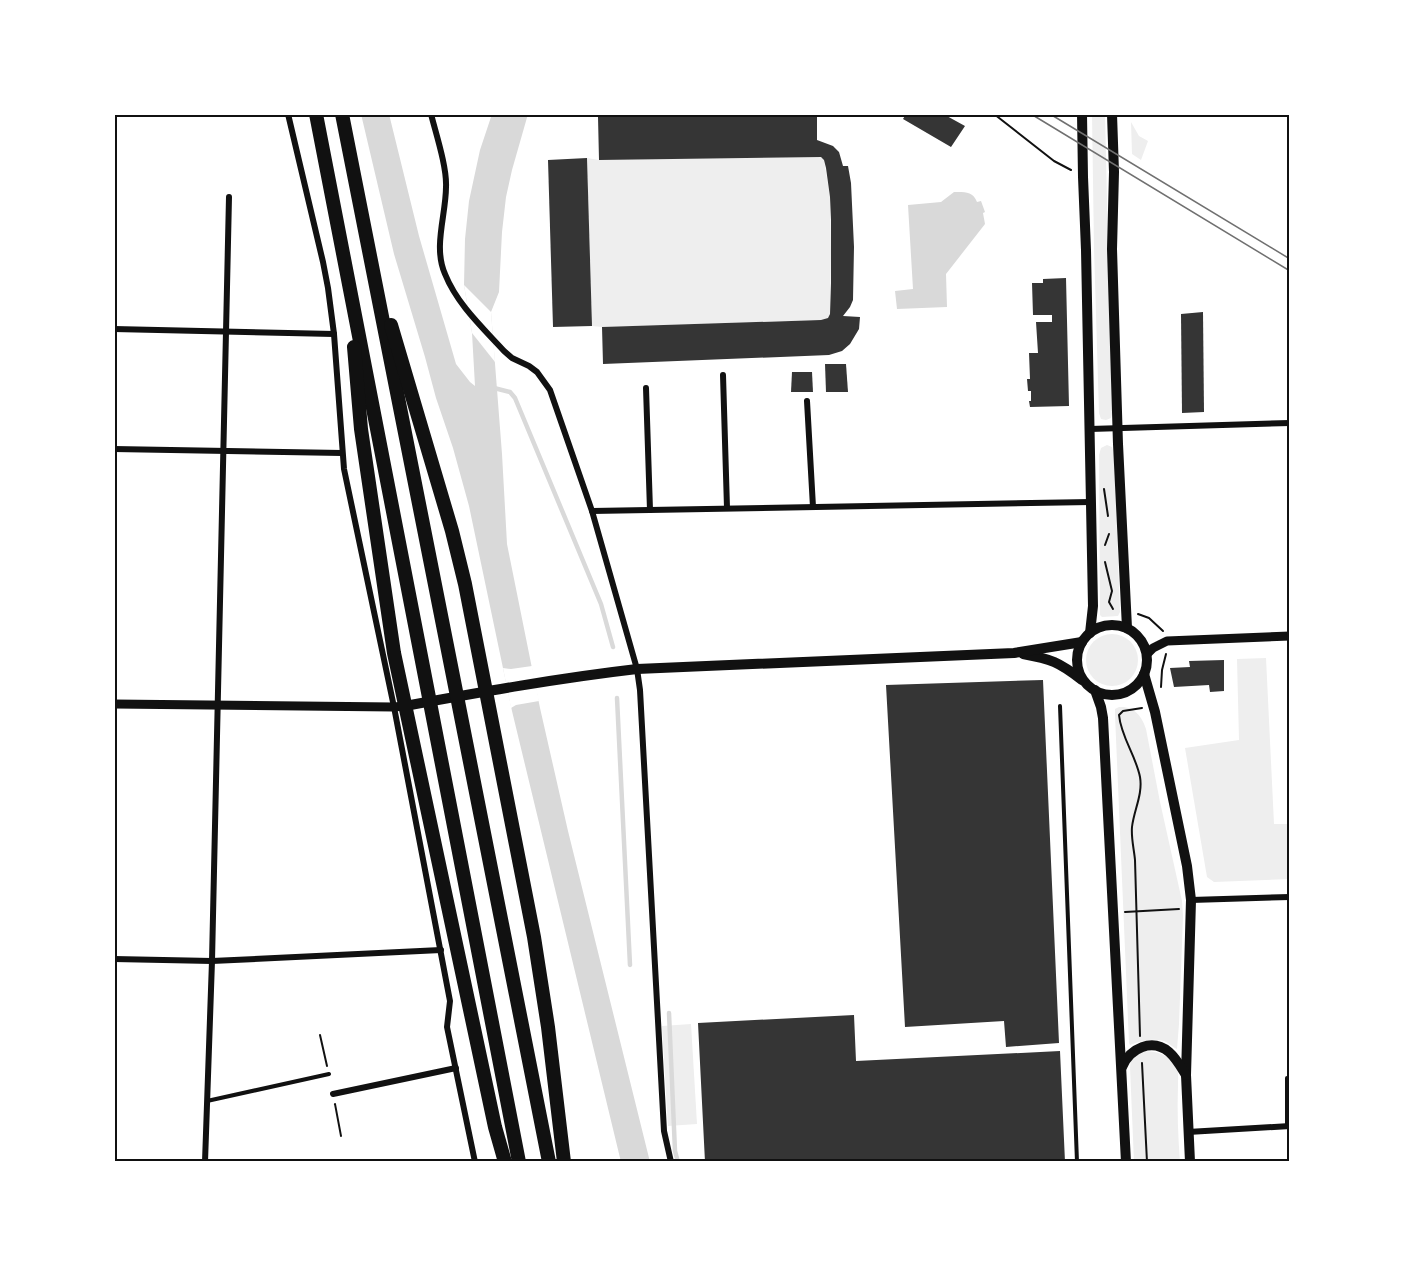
<svg xmlns="http://www.w3.org/2000/svg" width="1404" height="1276" font-family="Karla,sans-serif">
  <style>
    .green { fill: #eee }
    .water { fill: #d9d9d9 }
    .pier { fill: #fff }
    .lines { fill: none; stroke-linecap: round; stroke-linejoin: round }
    .stream { stroke: #d9d9d9; stroke-width: 4.5 }
    .building { fill: #353535 }
    .path { stroke: #111; stroke-width: 2 }
    .service { stroke: #111; stroke-width: 4 }
    .minor { stroke: #111; stroke-width: 6 }
    .tertiary { stroke: #111; stroke-width: 9 }
    .secondary { stroke: #111; stroke-width: 10 }
    .motorway { stroke: #111; stroke-width: 14 }
    .tram { stroke: #707070; stroke-width: 1.5 }
    .neatline { fill: none; stroke: #111; stroke-width: 2 }
  </style>
  <rect width="100%" height="100%" fill="#fff"/>
  <!-- green -->
  <g class="green">
    <path d="M1092 114H1105L1112 414 1111 418 1106 420 1101 419 1099 413 1094 248Z"/>
    <path d="M1131 122 1139 136 1148 141 1141 160 1132 154Z"/>
    <path d="M817 156 821 157 824 160 830 197 831 252 830 314 828 318 821 320 602 327 592 326 587 158 599 160Z"/>
    <path d="M1107 445 1112 447 1114 454 1120 612 1118 616 1102 617 1100 615 1099 455 1101 448Z"/>
    <circle cx="1112" cy="660" r="26"/>
    <path d="M1266 658 1274 824H1290V879L1214 882 1207 877 1185 748 1239 740 1237 659Z"/>
    <path d="M1119 707C1134 706 1142 716 1146 729L1160 802 1182 901 1183 916 1179 1024 1177 1049C1172 1047 1169 1043 1164 1041 1153 1038 1140 1041 1130 1045L1129 1043 1115 715V709Z"/>
    <path d="M691 1024 697 1124 668 1126 662 1026Z"/>
    <path d="M1143 1051C1156 1051 1168 1054 1176 1066 1179 1072 1178 1079 1178 1085 1177 1111 1178 1136 1180 1162H1134L1130 1067 1131 1059Z"/>
  </g>
  <!-- water -->
  <g class="water">
    <path d="M361 114H389L419 236 456 364 470 382 475 386 472 333 464 285 465 239 469 201 480 150 492 114H528L512 170 506 197 502 232 499 292 491 312 502 454 507 544 540 708 568 831 650 1162H621L512 711 469 506 453 448 436 398 425 357 394 254Z"/>
    <path d="M954 192C964 192 973 191 977 202L981 201 985 212 983 213 985 224 946 274 947 307 897 309 895 291 913 289 908 205 941 202Z"/>
  </g>
  <!-- pier -->
  <g class="pier">
    <path d="M464 285 491 312 495 362 472 333Z"/>
    <path d="M532 666 539 701 516 705 511 708 503 668 511 669Z"/>
  </g>
  <g class="lines">
    <!-- stream -->
    <g class="stream">
      <path d="M494 388 510 392 515 398 601 604 613 647"/>
      <path d="M617 698 630 965"/>
      <path d="M669 1013 675 1151 678 1162"/>
    </g>
  </g>
  <!-- building -->
  <g class="building">
    <path d="M817 114V140L833 146 839 152 843 166H848L851 183 854 247 853 300 850 307 843 316 860 317 859 329 850 344 842 351 829 355 603 364 602 327 821 320 828 318 830 314 831 283V220L830 197 826 168 824 160 821 157 599 160 598 117Z"/>
    <path d="M906 114H946L945 115 965 126 951 147 903 119Z"/>
    <path d="M587 158 592 326 553 327 548 160Z"/>
    <path d="M1066 278 1069 406 1030 407 1029 401H1031V391H1028L1027 379H1030L1029 353H1038L1036 322H1052V315H1033L1032 283H1043V279Z"/>
    <path d="M1203 312 1204 412 1182 413 1181 314Z"/>
    <path d="M825 364H846L848 392H826Z"/>
    <path d="M792 372H812L813 392H791Z"/>
    <path d="M1224 660V691L1210 692 1209 685 1174 687 1170 668 1190 667 1189 661Z"/>
    <path d="M1043 680 1059 1043 1006 1047 1004 1021 905 1027 886 685Z"/>
    <path d="M854 1015 856 1061 1060 1051 1065 1162H705L698 1023Z"/>
  </g>
  <g class="lines">
    <!-- path -->
    <g class="path">
      <path d="M994 114 1054 161 1071 170"/>
      <path d="M1104 489 1108 516"/>
      <path d="M1105 545 1109 534"/>
      <path d="M1105 562 1112 591 1109 602 1113 609"/>
      <path d="M1138 614 1149 618 1163 631"/>
      <path d="M1161 687 1162 670 1166 654"/>
      <path d="M1125 912 1179 909"/>
      <path d="M320 1035 327 1066"/>
      <path d="M1140 1036 1135 860C1134 849 1131 838 1132 827 1134 810 1143 794 1140 777 1136 756 1121 737 1119 715L1123 711 1142 708"/>
      <path d="M1142 1063 1147 1162"/>
      <path d="M335 1104 341 1136"/>
    </g>
    <!-- service -->
    <g class="service">
      <path d="M1060 706 1077 1162"/>
      <path d="M207 1101 329 1074"/>
      <path d="M1287 1127V1078"/>
    </g>
    <!-- minor -->
    <g class="minor">
      <path d="M288 114 323 262 328 288 334 334 344 469 394 707 450 1001 447 1027 475 1162"/>
      <path d="M431 114C436 134 447 167 446 187 446 215 433 247 445 274 457 304 482 327 504 351L512 358 529 366 537 372 550 390 592 511 637 669 640 690 664 1131 671 1162"/>
      <path d="M114 329 334 334"/>
      <path d="M723 375 727 508"/>
      <path d="M646 388 650 510"/>
      <path d="M807 401 813 507"/>
      <path d="M1090 429 1290 423"/>
      <path d="M114 449 342 453"/>
      <path d="M592 511 1091 502"/>
      <path d="M1191 900 1290 897"/>
      <path d="M114 959 212 961 441 950"/>
      <path d="M333 1094 456 1068"/>
      <path d="M1188 1132 1290 1126"/>
      <path d="M205 1162 212 961 229 197"/>
    </g>
    <!-- tertiary -->
    <g class="tertiary">
      <path d="M1147 654 1153 648 1167 641 1290 636"/>
      <path d="M114 704 394 707 405 706"/>
    </g>
    <!-- secondary -->
    <g class="secondary">
      <path d="M1082 114 1083 177 1086 250 1093 606 1090 633"/>
      <path d="M1112 114 1114 172 1112 249 1118 444 1127 628"/>
      <circle cx="1112" cy="660" r="35"/>
      <path d="M1023 654C1051 659 1059 662 1082 680"/>
      <path d="M1144 674 1155 712 1187 866 1191 900 1186 1075 1190 1162"/>
      <path d="M1095 690 1101 707 1103 718 1126 1162"/>
      <path d="M405 706C482 692 559 678 637 669L1014 653 1082 642"/>
      <path d="M1122 1067C1130 1048 1152 1038 1169 1052 1176 1058 1181 1067 1186 1075"/>
    </g>
    <!-- motorway -->
    <g class="motorway">
      <path d="M316 114 519 1162"/>
      <path d="M342 114 549 1162"/>
      <path d="M391 325 452 531 465 584 534 937 548 1027 564 1162"/>
      <path d="M354 347 361 429 394 653 495 1127 505 1162"/>
    </g>
    <!-- tram -->
    <g class="tram">
      <path d="M1031 114 1290 271"/>
      <path d="M1050 114 1290 259"/>
    </g>
  </g>
  <!-- border -->
  <rect width="1404" height="1276" fill="none" stroke="#ffffff" stroke-width="231"/>
  <rect x="116" y="116" width="1172" height="1044" class="neatline"/>
</svg>
